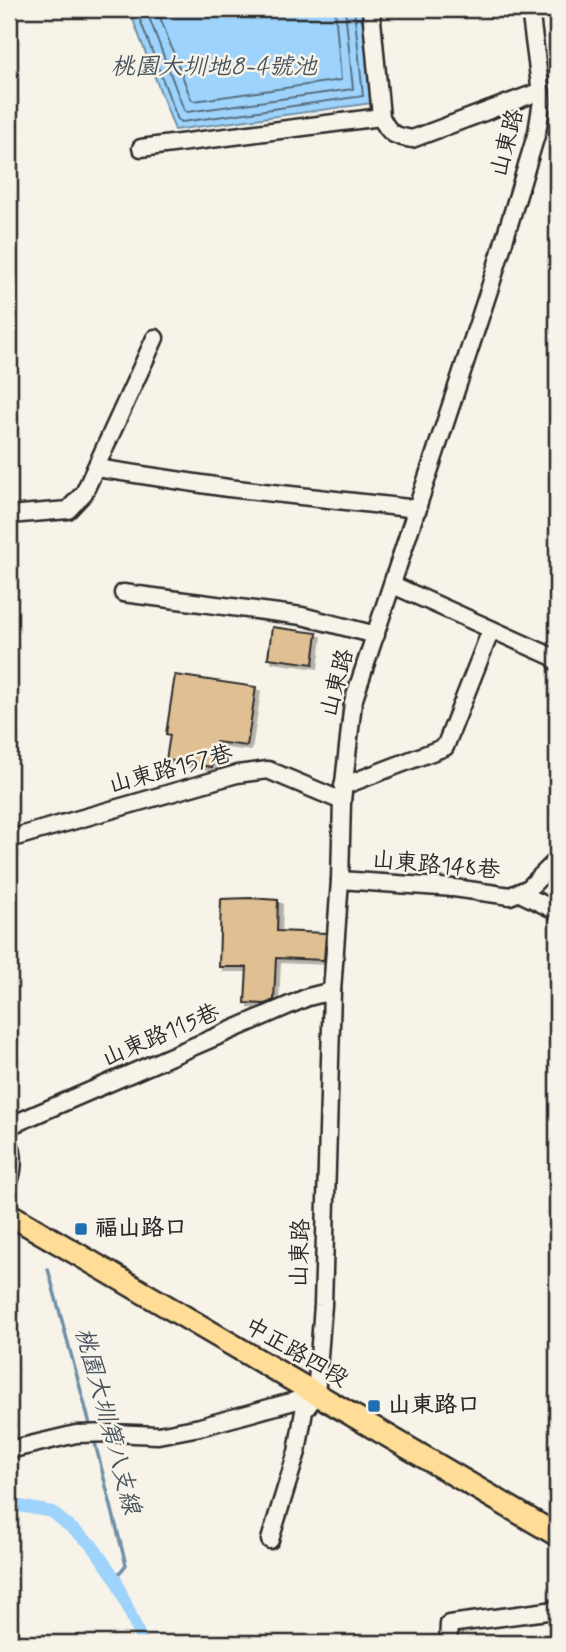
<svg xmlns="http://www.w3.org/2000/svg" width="566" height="1652" font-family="Mynerve,'LXGW WenKai TC',sans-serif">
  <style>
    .water { fill: #9dd3fc; stroke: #6f90a8; stroke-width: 2 }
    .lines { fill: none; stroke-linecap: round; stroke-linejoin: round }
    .shore { stroke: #596e7f; stroke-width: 2 }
    .stream { stroke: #6f90a8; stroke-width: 3.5 }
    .canal { stroke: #9dd3fc; stroke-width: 12 }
    .building { fill: #e0c093; stroke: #2b2b2b; stroke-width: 2; filter: url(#shadow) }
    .minor-casing { stroke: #2b2b2b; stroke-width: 21 }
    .major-casing { stroke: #2b2b2b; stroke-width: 26 }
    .minor { stroke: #f7f3e8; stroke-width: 16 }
    .major { stroke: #ffdd96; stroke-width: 21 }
    .poi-dot { fill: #1f6fb2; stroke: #f7f3e8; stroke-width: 2.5 }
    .labels { text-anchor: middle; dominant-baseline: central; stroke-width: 5; stroke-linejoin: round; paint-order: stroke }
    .street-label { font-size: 23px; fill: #2b2b2b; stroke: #f7f3e8 }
    .poi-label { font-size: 23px; font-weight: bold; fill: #2b2b2b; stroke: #f7f3e8; text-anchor: start }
    .water-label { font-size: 24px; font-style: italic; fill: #48555f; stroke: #f7f3e8 }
  </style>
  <defs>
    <filter id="shadow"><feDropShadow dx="4" dy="4" stdDeviation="0" flood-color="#0004"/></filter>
  </defs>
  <rect width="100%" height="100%" fill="#f7f3e8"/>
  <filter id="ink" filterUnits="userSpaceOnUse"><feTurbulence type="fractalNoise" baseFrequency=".0143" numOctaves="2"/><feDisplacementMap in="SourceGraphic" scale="14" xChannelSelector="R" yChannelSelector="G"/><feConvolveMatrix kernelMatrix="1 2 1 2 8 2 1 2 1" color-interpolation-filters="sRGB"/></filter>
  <g filter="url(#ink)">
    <!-- water -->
    <path class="water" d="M129 9H361L373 103 175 130Z"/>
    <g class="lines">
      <!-- shore -->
      <g class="shore">
        <path d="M136 9 178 120 182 122 363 96 354 9"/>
        <path d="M146 9 184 110 187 112 353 89 345 9"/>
        <path d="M157 9 191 99 194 101 341 80 335 9"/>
      </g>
      <!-- stream -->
      <g class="stream">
        <path d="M48 1269 91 1428"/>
        <path d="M94 1439 126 1565 115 1578"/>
      </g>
      <!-- canal -->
      <path class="canal" d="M9 1504 52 1512 92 1545 115 1578 143 1643"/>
    </g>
    <!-- building -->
    <g class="building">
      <path d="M272 627 317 633 313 664 268 658Z"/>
      <path d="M175 675 256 687 247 746 216 742 212 767 166 760 170 735 166 734Z"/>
      <path d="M250 898 278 900 277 931 326 933 324 960 276 958 274 1000 265 1004 245 1003 247 967H219L221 899Z"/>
    </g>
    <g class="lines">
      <defs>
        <g id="minor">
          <path d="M371 9 381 117C389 134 394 136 412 139L541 91"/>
          <path d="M141 148 381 117"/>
          <path d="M96 468 228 488 418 509"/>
          <path d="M9 515 68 510 84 493 155 338"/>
          <path d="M393 585 553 657 557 662"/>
          <path d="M123 593 302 616 376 635"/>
          <path d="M343 786 445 747 491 630"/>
          <path d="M9 839 237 774 268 770 342 801"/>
          <path d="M340 880 454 888 510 896 529 888 557 860"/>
          <path d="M520 893 557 911"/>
          <path d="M9 1126 308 997 332 991"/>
          <path d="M9 1144C15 1154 13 1171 9 1182"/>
          <path d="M316 1395 323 1305 332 991 340 880 342 801 353 702 491 284 537 132 542 101 530 9"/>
          <path d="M9 1450 76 1434 112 1433 158 1435 200 1427 316 1395"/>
          <path d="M270 1540 297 1452 304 1411 316 1395"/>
          <path d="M448 1643 449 1624 555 1610 557 1607"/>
        </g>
        <path id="major" d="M9 1214 557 1535"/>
      </defs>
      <!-- minor casing -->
      <use href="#minor" class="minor-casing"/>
      <!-- major casing -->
      <use href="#major" class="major-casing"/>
      <!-- minor -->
      <use href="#minor" class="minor"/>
      <!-- major -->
      <use href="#major" class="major"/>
    </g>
  </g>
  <!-- markers -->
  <g class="poi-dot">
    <rect x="74" y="1222" width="14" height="14" rx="3.5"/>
    <rect x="367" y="1399" width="14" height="14" rx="3.5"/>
  </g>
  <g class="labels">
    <!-- street labels -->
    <g class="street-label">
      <text transform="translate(508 143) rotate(-75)">山東路</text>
      <text transform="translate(338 683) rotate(-75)">山東路</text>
      <text transform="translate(171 770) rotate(-15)">山東路157巷</text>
      <text transform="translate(436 866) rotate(5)">山東路148巷</text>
      <text transform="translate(161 1036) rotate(-23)">山東路115巷</text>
      <text transform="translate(301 1253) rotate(-88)">山東路</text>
      <text transform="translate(296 1353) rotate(30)">中正路四段</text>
    </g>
    <!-- poi labels -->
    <g class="poi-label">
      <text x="95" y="1229">福山路口</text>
      <text x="388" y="1406">山東路口</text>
    </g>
    <!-- water labels -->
    <g class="water-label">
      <text x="214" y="67">桃園大圳地8-4號池</text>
      <text transform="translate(107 1421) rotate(75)">桃園大圳第八支線</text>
    </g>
  </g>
  <!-- margin -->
  <rect width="566" height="1652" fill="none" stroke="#f7f3e8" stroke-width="35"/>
  <rect x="18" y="18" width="531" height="1617" fill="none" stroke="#2b2b2b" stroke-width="2.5" filter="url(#ink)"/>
</svg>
